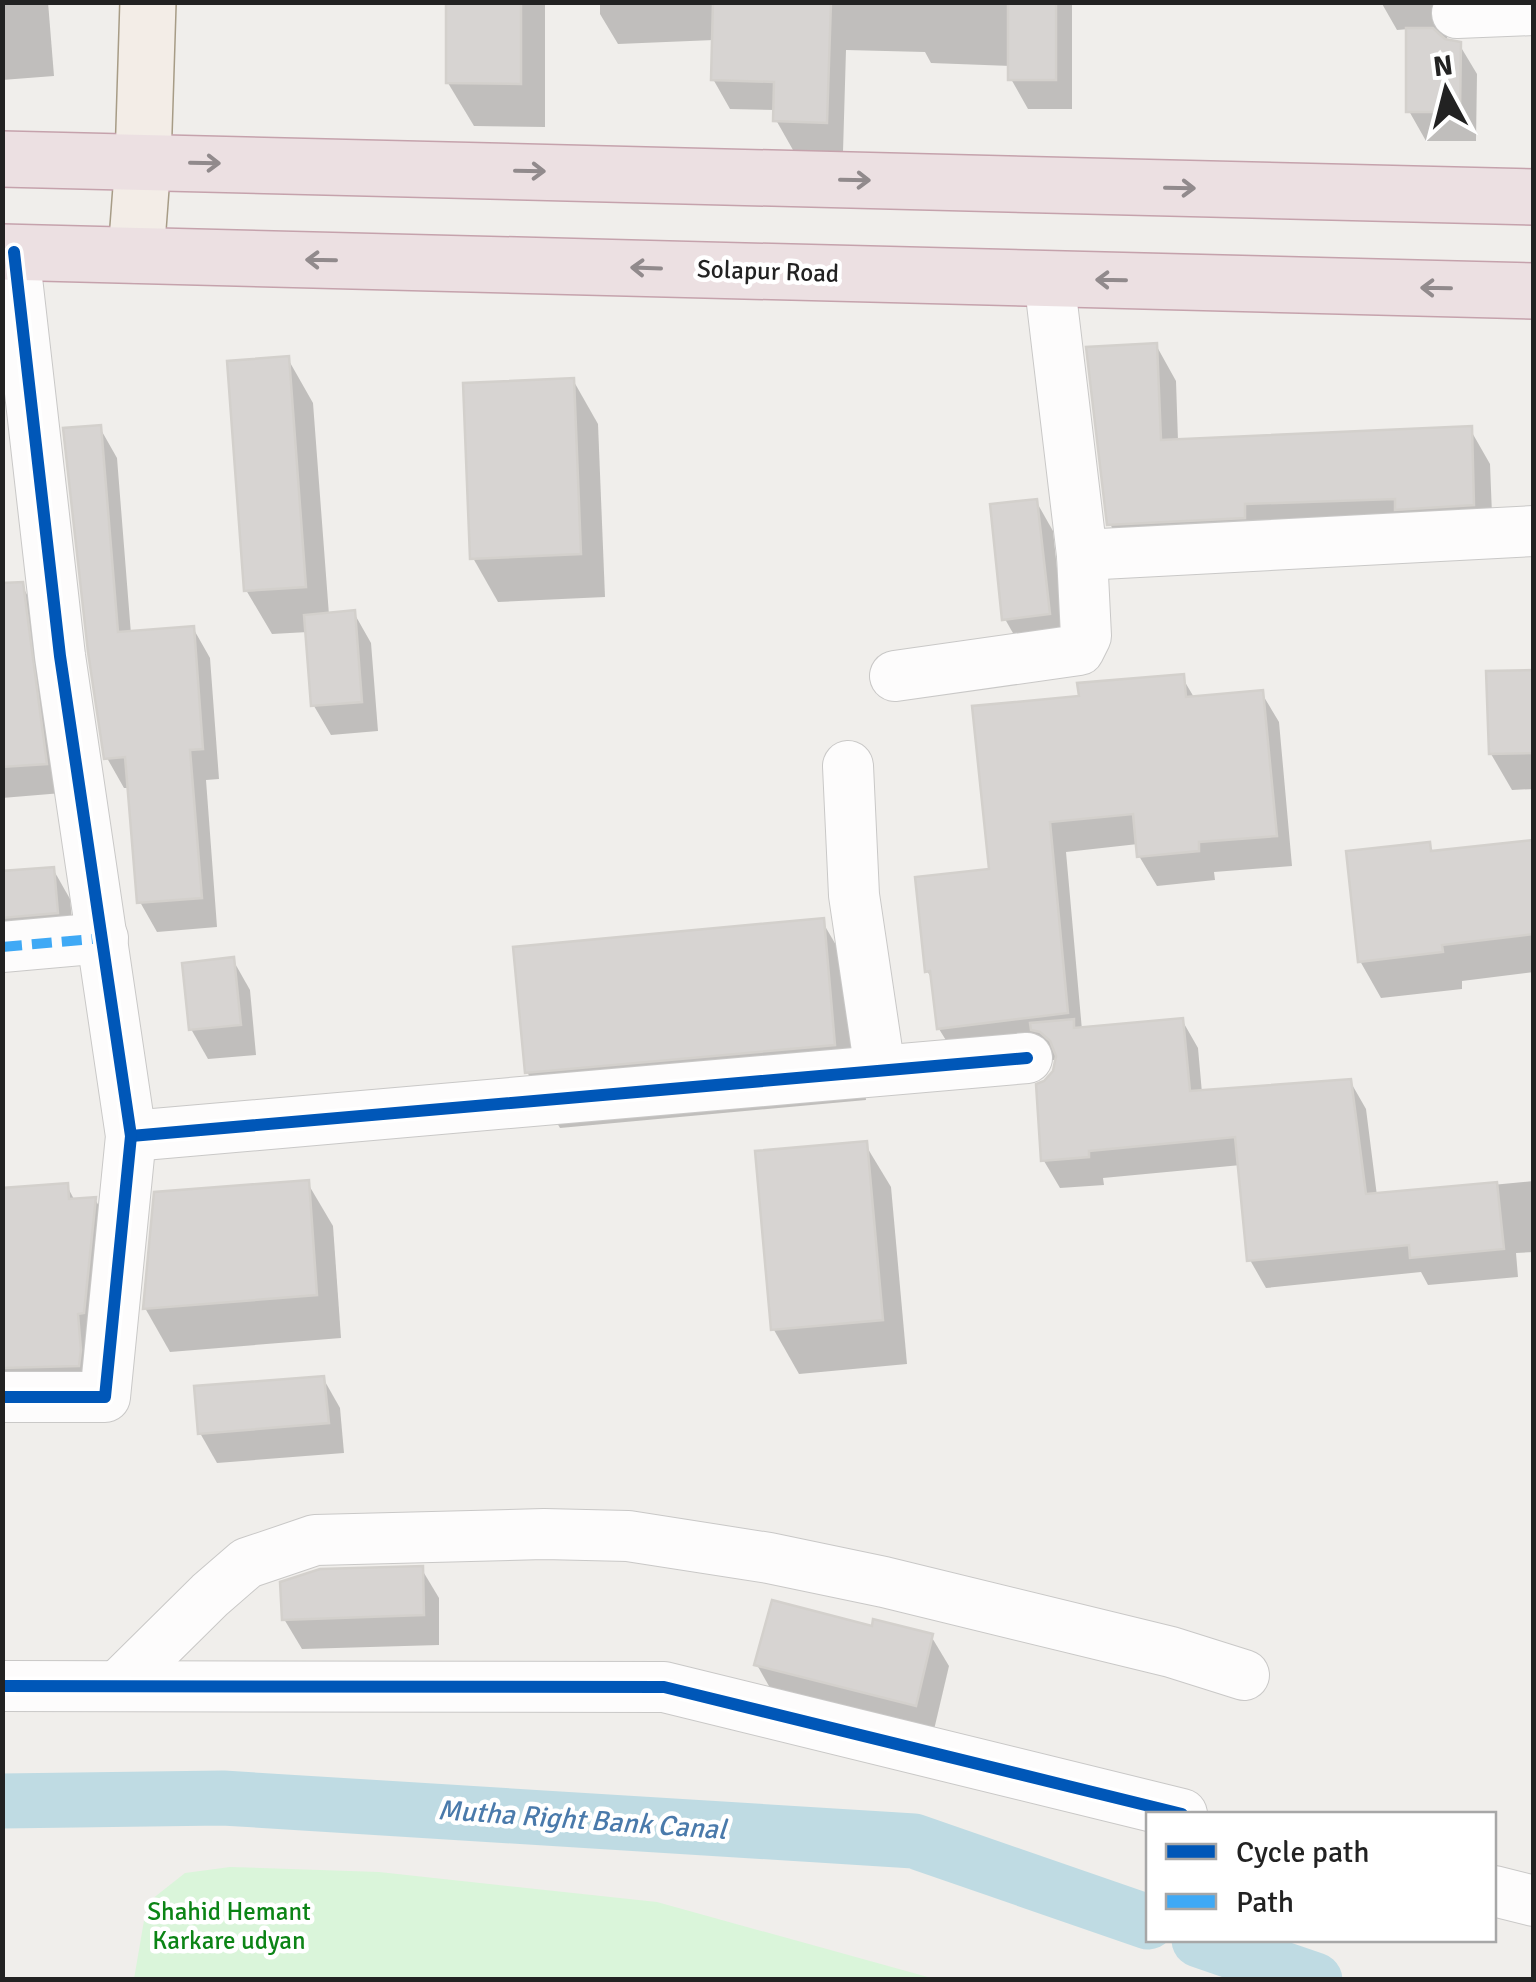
<svg xmlns="http://www.w3.org/2000/svg" width="1536" height="1982" font-family="Signika,sans-serif">
  <style>
    .park { fill: #daf5da }
    .shadow { fill: #0003 }
    .lines { fill: none; stroke-linecap: round; stroke-linejoin: round }
    .canal { stroke: #bfdbe3; stroke-width: 55 }
    .building { fill: #d7d4d2; stroke: #d3d0cc; stroke-width: 2.5 }
    .street-casing { stroke: #c9c8c7; stroke-width: 52 }
    .primary-casing { stroke: #a79c86; stroke-width: 58 }
    .highway-casing { stroke: #c5a2ac; stroke-width: 58 }
    .street { stroke: #fdfcfc; stroke-width: 50 }
    .primary { stroke: #f3ede7; stroke-width: 55 }
    .highway { stroke: #ece0e2; stroke-width: 55 }
    .quiet { stroke: #3fa9f5; stroke-width: 10; stroke-dasharray: 20 10; stroke-linecap: butt }
    .cycleway-casing { stroke: #fff; stroke-width: 19 }
    .cycleway { stroke: #0057b8; stroke-width: 12 }
    .oneway { stroke: #918a8c }
    .labels { text-anchor: middle; dominant-baseline: central; stroke-width: 9; stroke-linejoin: round; paint-order: stroke }
    .street-label { font-size: 25px; fill: #222; stroke: #fff }
    .park-label { font-size: 25px; fill: #0c8416; stroke: #fff }
    .water-label { font-size: 28px; font-style: italic; fill: #4a7aab; stroke: #fff }
  </style>
  <rect width="100%" height="100%" fill="#f0eeeb"/>
  <!-- park -->
  <path class="park" d="M230 1867 379 1872 657 1902 935 1979H134L147 1903 185 1873Z"/>
  <!-- shadow -->
  <g class="shadow">
    <path d="M2 2H48L54 76 2 80Z"/>
    <path d="M449 2H545V127L474 126 448 83Z"/>
    <path d="M600 2H1072V109H1028L1011 79V66L931 63 925 52 846 50 843 152 793 150 776 120V110L730 109 713 79 714 40 618 44 600 14Z"/>
    <path d="M1381 2H1459L1446 41 1459 44 1477 74 1476 141H1426L1409 111V29L1397 30Z"/>
    <path d="M1156 345 1176 381 1178 441 1470 429 1490 464 1493 540 1130 559 1110 524Z"/>
    <path d="M288 359 313 403 329 615 354 613 371 643 378 731 331 735 314 706 308 632 272 634 246 590Z"/>
    <path d="M573 380 598 424 605 597 498 602 473 558Z"/>
    <path d="M100 428 117 458 131 634 193 628 210 658 219 779 206 780 217 927 157 932 140 902 130 788H124L107 758Z"/>
    <path d="M1036 501 1053 531 1065 643 1022 649 1005 619Z"/>
    <path d="M21 584 38 614 62 793 2 798V586Z"/>
    <path d="M1534 671V789L1512 790 1491 754Z"/>
    <path d="M1182 677 1195 699 1261 692 1279 722 1292 866 1214 872 1215 880 1157 886 1139 856 1138 844 1066 852 1082 1030 1182 1020 1198 1048 1202 1093 1350 1081 1366 1109 1377 1196 1534 1181V1252L1516 1253 1518 1277 1428 1285 1421 1272 1266 1288 1250 1260 1241 1165 1103 1178 1104 1185 1060 1188 1044 1161 1057 1060 957 1058 939 1029 934 982 927 971 991 871 1081 698Z"/>
    <path d="M1534 843V972L1462 981V989L1381 998 1360 961 1429 844 1434 853Z"/>
    <path d="M53 869 70 899 74 943 2 950V874Z"/>
    <path d="M822 921 854 976 866 1100 560 1128 527 1072Z"/>
    <path d="M233 960 250 990 256 1055 208 1059 191 1029Z"/>
    <path d="M865 1144 891 1187 907 1364 799 1374 774 1330Z"/>
    <path d="M307 1182 333 1226 341 1338 170 1352 145 1308Z"/>
    <path d="M67 1186 75 1201 95 1199 118 1240 103 1393 2 1406V1190Z"/>
    <path d="M323 1378 340 1408 344 1453 217 1463 200 1433Z"/>
    <path d="M421 1568 439 1598V1645L302 1649 284 1619Z"/>
    <path d="M873 1629 931 1636 949 1666 933 1734 774 1695 757 1665Z"/>
  </g>
  <g class="lines">
    <!-- canal -->
    <g class="canal">
      <path d="M2 1801 223 1798 914 1841 1148 1922"/>
      <path d="M1199 1940 1315 1980"/>
    </g>
  </g>
  <!-- building -->
  <g class="building">
    <path d="M446 2H521V84L446 83Z"/>
    <path d="M713 2H831L827 123 773 121 774 82 711 80Z"/>
    <rect x="1008" y="2" width="48" height="78"/>
    <path d="M1406 28H1433L1445 39 1461 42 1460 112H1406Z"/>
    <path d="M1157 343 1161 440 1472 426 1474 505 1395 510V499L1245 504V518L1107 525 1086 347Z"/>
    <path d="M289 356 306 587 244 591 227 361Z"/>
    <path d="M574 378 581 554 470 559 463 383Z"/>
    <path d="M101 425 118 632 194 626 203 749 190 750 202 898 137 903 125 757 104 759 88 652 63 428Z"/>
    <path d="M1037 499 1050 614 1002 620 990 504Z"/>
    <path d="M23 582 47 764 2 767V583Z"/>
    <path d="M355 610 362 702 311 706 304 615Z"/>
    <path d="M1534 670V753L1489 754 1486 671Z"/>
    <path d="M1184 674 1186 697 1263 690 1277 836 1199 842V851L1137 857 1133 814 1050 822 1068 1013 937 1029 930 971 925 972 915 877 989 869 972 706 1079 696 1077 683Z"/>
    <path d="M1534 840V934L1442 945 1443 952 1358 962 1346 851 1430 842 1431 851Z"/>
    <path d="M54 867 58 913 2 918V871Z"/>
    <path d="M824 918 835 1045 525 1073 513 947Z"/>
    <path d="M234 957 241 1025 189 1030 182 963Z"/>
    <path d="M1183 1018 1190 1091 1351 1079 1366 1194 1497 1182 1504 1249 1410 1258 1409 1245 1247 1261 1235 1137 1089 1151V1157L1041 1161 1036 1084 1044 1081 1053 1071 1056 1056 1050 1041 1040 1032 1031 1030 1030 1023 1074 1019V1028Z"/>
    <path d="M867 1141 883 1320 771 1330 755 1151Z"/>
    <path d="M309 1180 317 1295 143 1309 154 1192Z"/>
    <path d="M68 1183 69 1199 96 1197 84 1313 78 1314 81 1350 79 1366 2 1368V1188Z"/>
    <path d="M324 1376 329 1423 198 1434 194 1386Z"/>
    <path d="M423 1566 424 1615 282 1620 280 1582 320 1569Z"/>
    <path d="M772 1600 872 1626 873 1619 933 1634 916 1706 754 1665Z"/>
  </g>
  <g class="lines">
    <defs>
      <g id="street">
        <path d="M1457 13 1534 10"/>
        <path d="M1082 555 1534 531"/>
        <path d="M895 676 1079 650 1086 636 1082 555 1049 278"/>
        <path d="M848 766 854 895 880 1070"/>
        <path d="M2 947 103 938"/>
        <path d="M131 1136 1027 1058"/>
        <path d="M2 1397H105L131 1136 60 656 14 252"/>
        <path d="M2 1686 664 1687 1182 1814"/>
        <path d="M118 1686 210 1595 247 1563 315 1540 544 1534 628 1536 769 1558 884 1582 1171 1652 1244 1675"/>
        <path d="M1494 1891 1534 1901"/>
      </g>
      <path id="primary" d="M136 255 143 161 148 2"/>
      <g id="highway">
        <path d="M2 159 1534 197"/>
        <path d="M2 252 1534 291"/>
      </g>
    </defs>
    <!-- street casing -->
    <use href="#street" class="street-casing"/>
    <!-- primary casing -->
    <use href="#primary" class="primary-casing"/>
    <!-- highway casing -->
    <use href="#highway" class="highway-casing"/>
    <!-- street -->
    <use href="#street" class="street"/>
    <!-- primary -->
    <use href="#primary" class="primary"/>
    <!-- highway -->
    <use href="#highway" class="highway"/>
    <!-- quiet -->
    <path class="quiet" d="M2 947 103 938"/>
    <defs>
      <g id="cycleway">
        <path d="M131 1136 1027 1058"/>
        <path d="M2 1397H105L131 1136 60 656 14 252"/>
        <path d="M2 1686 664 1687 1182 1814"/>
      </g>
    </defs>
    <!-- cycleway casing -->
    <use href="#cycleway" class="cycleway-casing"/>
    <!-- cycleway -->
    <use href="#cycleway" class="cycleway"/>
  </g>
  <!-- one-way arrows -->
  <defs><path id="oneway-shaft" d="M-6 0H5M1.5-3L5.5 0L1.5 3" fill="none" stroke-width="1.6" stroke-linecap="round" stroke-linejoin="round" transform="scale(2.5)"/></defs>
  <g class="oneway">
    <use href="#oneway-shaft" transform="translate(205 163) rotate(1)"/>
    <use href="#oneway-shaft" transform="translate(530 171) rotate(1)"/>
    <use href="#oneway-shaft" transform="translate(855 180) rotate(1)"/>
    <use href="#oneway-shaft" transform="translate(1180 188) rotate(1)"/>
    <use href="#oneway-shaft" transform="translate(321 260) rotate(-179)"/>
    <use href="#oneway-shaft" transform="translate(646 268) rotate(-178)"/>
    <use href="#oneway-shaft" transform="translate(1111 280) rotate(-179)"/>
    <use href="#oneway-shaft" transform="translate(1436 288) rotate(-179)"/>
  </g>
  <g class="labels">
    <!-- street labels -->
    <g class="street-label">
      <text transform="translate(768 271) rotate(2)">Solapur Road</text>
    </g>
    <!-- park labels -->
    <g class="park-label">
      <text x="229" y="1911">Shahid Hemant<tspan x="229" dy="29">Karkare udyan</tspan></text>
    </g>
    <!-- water labels -->
    <g class="water-label">
      <text transform="translate(582 1820) rotate(4)">Mutha Right Bank Canal</text>
    </g>
  </g>
  <!-- border -->
  <rect width="1536" height="1982" fill="none" stroke="#222222" stroke-width="10"/>
  <!-- legend -->
  <rect x="1146" y="1812" width="350" height="130" fill="#ffffff" stroke="#a7a7a7" stroke-width="2.5"/>
  <rect x="1166" y="1844" width="50" height="15" fill="#0057b8" stroke="#a7a7a7" stroke-width="2.5"/>
  <text x="1236" y="1862" font-size="30" fill="#222222">Cycle path</text>
  <rect x="1166" y="1894" width="50" height="15" fill="#3fa9f5" stroke="#a7a7a7" stroke-width="2.5"/>
  <text x="1236" y="1912" font-size="30" fill="#222222">Path</text>
  <!-- north arrow -->
  <g transform="translate(1446 90) rotate(353)" stroke="#ffffff" stroke-width="8" paint-order="stroke">
  <path d="M0-8L18 38L0 25L-18 38Z" fill="#222222"/>
  <text y="-15" font-size="28" font-weight="bold" text-anchor="middle" fill="#222222">N</text>
  </g>
</svg>
